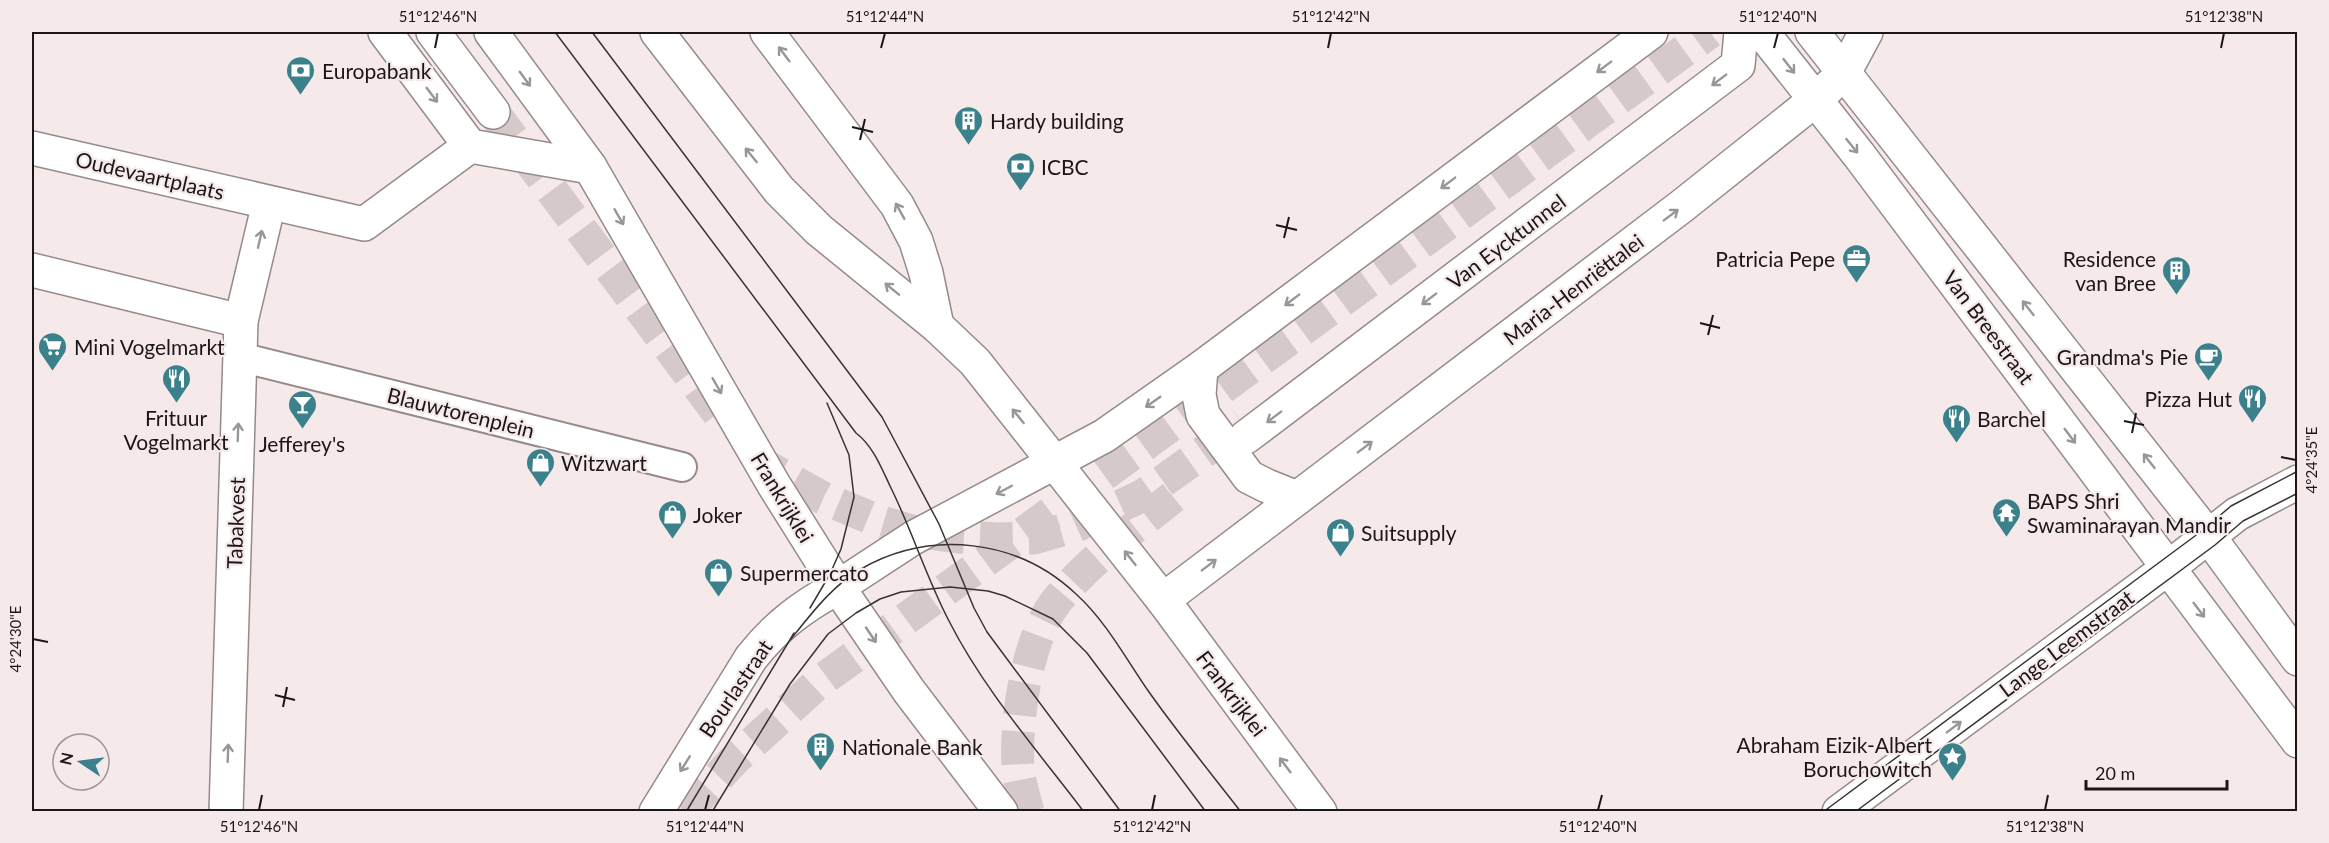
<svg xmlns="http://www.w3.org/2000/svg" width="2329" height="843" font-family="Lato,sans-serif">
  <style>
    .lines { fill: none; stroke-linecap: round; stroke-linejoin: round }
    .tertiary-tunnel { stroke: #d5c9ca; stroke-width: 33; stroke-dasharray: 33 16; stroke-linecap: butt }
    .secondary-tunnel { stroke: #d5c9ca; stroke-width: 33; stroke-dasharray: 33 16; stroke-linecap: butt }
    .pedestrian-casing { stroke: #968a8b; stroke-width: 32 }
    .minor-casing { stroke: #968a8b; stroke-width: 36 }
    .tertiary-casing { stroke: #968a8b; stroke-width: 36 }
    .secondary-casing { stroke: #968a8b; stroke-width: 36 }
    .pedestrian { stroke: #fff; stroke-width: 28 }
    .minor { stroke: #fff; stroke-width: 33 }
    .tertiary { stroke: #fff; stroke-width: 33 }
    .secondary { stroke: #fff; stroke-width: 33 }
    .tram { stroke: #393334; stroke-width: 1.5 }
    .oneway { stroke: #989697 }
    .ticks { fill: none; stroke: #1b1617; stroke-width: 2 }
    .labels { text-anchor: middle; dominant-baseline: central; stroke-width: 4.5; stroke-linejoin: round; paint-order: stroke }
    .poi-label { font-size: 21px; fill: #1b1617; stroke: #f6e9ea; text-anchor: start }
    .street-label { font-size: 21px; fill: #1b1617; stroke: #f6e9ea }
    .neatline { fill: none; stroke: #1b1617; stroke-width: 2 }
    .ticks-label { font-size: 15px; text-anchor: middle; fill: #1b1617 }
  </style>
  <rect width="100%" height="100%" fill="#f6e9ea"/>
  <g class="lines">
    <!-- tertiary-tunnel -->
    <path class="tertiary-tunnel" d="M685 812 737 757 818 683 1710 32"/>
    <!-- secondary-tunnel -->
    <g class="secondary-tunnel">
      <path d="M493 112 722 418"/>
      <path d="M755 454 766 466 823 498 878 521 912 531 958 537 999 539 1034 538 1076 526 1142 496 1243 424"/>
      <path d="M1028 812C1024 797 1019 781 1018 767 1015 721 1027 640 1055 603 1088 560 1135 528 1178 493"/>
    </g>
    <defs>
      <path id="pedestrian" d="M240 357 682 467"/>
      <g id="minor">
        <path d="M385 32 470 146 590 167"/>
        <path d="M767 32 897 205 916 241 926 273 937 326"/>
        <path d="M32 148 364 224 470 146"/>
        <path d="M32 270 241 321"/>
        <path d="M1201 368 1199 395 1203 415 1249 477 1267 486 1297 498"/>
        <path d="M226 812 241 321 269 203"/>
        <path d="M1839 812 2168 568"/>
      </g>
      <g id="tertiary">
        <path d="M1762 32 1859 155 2298 741"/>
        <path d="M1812 32 2215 545 2298 659"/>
        <path d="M2168 568 2237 514 2298 482"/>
        <path d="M656 812 751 658C777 625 802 607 838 587"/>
      </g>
      <g id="secondary">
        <path d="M433 32 493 112"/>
        <path d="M491 32 590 167 774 485 838 587 909 691 1001 812"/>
        <path d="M657 32 779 190 819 230 937 326 975 362 1163 600 1320 812"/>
        <path d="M1246 437 1738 65 1741 32"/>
        <path d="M838 587 913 538 1104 436 1201 368 1651 32"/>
        <path d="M1163 600 1682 206 1815 100 1844 73 1866 32"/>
      </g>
    </defs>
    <!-- pedestrian casing -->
    <use href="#pedestrian" class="pedestrian-casing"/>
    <!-- minor casing -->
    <use href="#minor" class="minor-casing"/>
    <!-- tertiary casing -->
    <use href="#tertiary" class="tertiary-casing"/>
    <!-- secondary casing -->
    <use href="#secondary" class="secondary-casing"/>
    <!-- pedestrian -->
    <use href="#pedestrian" class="pedestrian"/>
    <!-- minor -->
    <use href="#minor" class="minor"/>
    <!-- tertiary -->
    <use href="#tertiary" class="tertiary"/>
    <!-- secondary -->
    <use href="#secondary" class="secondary"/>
    <!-- tram -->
    <g class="tram">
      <path d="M555 32 856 433C873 446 881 467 890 486 912 530 926 577 949 621 984 690 1037 750 1084 812"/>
      <path d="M592 32 882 417 939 524 974 608 987 632 1121 812"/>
      <path d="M810 608 830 574 841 549 854 497 849 455 827 403"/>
      <path d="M791 639C811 614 833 585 861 569 931 529 1018 539 1076 594 1106 621 1126 659 1149 692 1178 733 1210 772 1241 812"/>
      <path d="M686 812 794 633"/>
      <path d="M712 812 790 684 828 634 856 613 880 599 901 592 950 587 988 591 1005 596 1053 619 1087 653 1206 812"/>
      <path d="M1823 812 2203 530 2231 506 2298 471"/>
      <path d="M1855 812 2215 545 2243 521 2298 493"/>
    </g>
  </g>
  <!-- one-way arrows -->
  <defs><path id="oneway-shaft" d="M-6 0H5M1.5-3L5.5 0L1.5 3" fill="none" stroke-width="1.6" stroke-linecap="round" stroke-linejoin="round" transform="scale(1.5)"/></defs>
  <g class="oneway">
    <use href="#oneway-shaft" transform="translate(784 54) rotate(-127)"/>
    <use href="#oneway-shaft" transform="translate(1789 66) rotate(52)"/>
    <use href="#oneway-shaft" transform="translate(1604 67) rotate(143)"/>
    <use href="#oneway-shaft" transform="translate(525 79) rotate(54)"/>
    <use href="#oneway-shaft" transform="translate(1719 80) rotate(143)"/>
    <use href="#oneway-shaft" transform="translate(432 95) rotate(53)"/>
    <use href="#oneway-shaft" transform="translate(1852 146) rotate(51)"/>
    <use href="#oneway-shaft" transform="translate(751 155) rotate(-129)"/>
    <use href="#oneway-shaft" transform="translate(1448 183) rotate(143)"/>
    <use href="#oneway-shaft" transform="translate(900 211) rotate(-119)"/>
    <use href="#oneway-shaft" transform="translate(1671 215) rotate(-37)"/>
    <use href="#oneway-shaft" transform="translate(619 217) rotate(60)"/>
    <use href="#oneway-shaft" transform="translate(260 239) rotate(-77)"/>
    <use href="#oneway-shaft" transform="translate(892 289) rotate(-141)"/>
    <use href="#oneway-shaft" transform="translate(1429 299) rotate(143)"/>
    <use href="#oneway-shaft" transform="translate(1292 300) rotate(143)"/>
    <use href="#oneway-shaft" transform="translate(2028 308) rotate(-128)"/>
    <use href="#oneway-shaft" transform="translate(717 386) rotate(60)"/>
    <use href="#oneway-shaft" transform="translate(1153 402) rotate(145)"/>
    <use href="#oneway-shaft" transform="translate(1018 416) rotate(-129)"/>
    <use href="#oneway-shaft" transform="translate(1274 417) rotate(143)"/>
    <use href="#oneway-shaft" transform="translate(238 432) rotate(-88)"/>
    <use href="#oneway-shaft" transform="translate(2070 436) rotate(53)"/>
    <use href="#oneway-shaft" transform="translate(1365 447) rotate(-37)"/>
    <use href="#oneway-shaft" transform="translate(2149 461) rotate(-128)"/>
    <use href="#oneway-shaft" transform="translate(1004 490) rotate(152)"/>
    <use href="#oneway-shaft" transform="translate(1130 558) rotate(-128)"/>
    <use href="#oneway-shaft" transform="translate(1209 565) rotate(-37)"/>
    <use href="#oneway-shaft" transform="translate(2199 610) rotate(53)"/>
    <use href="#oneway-shaft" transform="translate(871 635) rotate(56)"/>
    <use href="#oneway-shaft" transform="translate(1954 727) rotate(-37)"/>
    <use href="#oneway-shaft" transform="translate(228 753) rotate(-88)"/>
    <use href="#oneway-shaft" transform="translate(685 764) rotate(122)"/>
    <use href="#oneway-shaft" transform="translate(1285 765) rotate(-127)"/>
  </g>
  <!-- ticks -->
  <path class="ticks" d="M435 48 438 33M881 48 885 33M1328 48 1331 33M1774 48 1778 33M2221 48 2224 33M852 127 873 132M860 140 865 119M1276 225 1297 230M1284 238 1289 217M1700 323 1720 328M1708 335 1713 315M2124 421 2144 425M2132 433 2136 413M2281 457 2296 460M33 639 48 642M275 695 295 700M283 707 287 687M259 810 262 795M705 810 709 795M1152 810 1155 795M1598 810 1602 795M2045 810 2048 795"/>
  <!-- icons -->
  <defs>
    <symbol id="bank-pin" viewBox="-11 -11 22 30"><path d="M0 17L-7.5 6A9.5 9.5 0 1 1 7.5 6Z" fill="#3b818c" stroke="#f6e9ea"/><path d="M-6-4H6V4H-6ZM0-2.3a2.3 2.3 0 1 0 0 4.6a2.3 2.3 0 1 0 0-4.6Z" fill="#fff"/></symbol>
    <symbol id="building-pin" viewBox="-11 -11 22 30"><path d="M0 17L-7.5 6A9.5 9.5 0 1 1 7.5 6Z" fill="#3b818c" stroke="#f6e9ea"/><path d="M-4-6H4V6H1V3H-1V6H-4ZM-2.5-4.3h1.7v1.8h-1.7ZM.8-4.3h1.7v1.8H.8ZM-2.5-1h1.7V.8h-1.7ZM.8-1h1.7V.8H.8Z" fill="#fff"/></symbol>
    <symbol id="office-pin" viewBox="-11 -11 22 30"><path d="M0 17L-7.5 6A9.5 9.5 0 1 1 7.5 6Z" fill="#3b818c" stroke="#f6e9ea"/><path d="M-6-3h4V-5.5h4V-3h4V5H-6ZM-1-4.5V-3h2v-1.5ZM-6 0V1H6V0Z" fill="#fff"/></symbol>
    <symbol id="supermarket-pin" viewBox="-11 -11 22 30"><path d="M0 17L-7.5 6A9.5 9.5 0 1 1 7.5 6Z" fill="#3b818c" stroke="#f6e9ea"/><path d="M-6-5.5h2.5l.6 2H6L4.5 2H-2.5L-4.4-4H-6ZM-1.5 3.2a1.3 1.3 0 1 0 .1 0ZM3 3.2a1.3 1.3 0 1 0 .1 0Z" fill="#fff"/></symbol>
    <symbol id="cafe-pin" viewBox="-11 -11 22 30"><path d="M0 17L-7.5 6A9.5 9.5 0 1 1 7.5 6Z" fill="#3b818c" stroke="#f6e9ea"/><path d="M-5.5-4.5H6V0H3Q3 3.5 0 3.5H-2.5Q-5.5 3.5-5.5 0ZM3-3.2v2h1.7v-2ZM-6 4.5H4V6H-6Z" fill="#fff"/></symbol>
    <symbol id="restaurant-pin" viewBox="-11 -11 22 30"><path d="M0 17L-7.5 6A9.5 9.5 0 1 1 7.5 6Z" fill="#3b818c" stroke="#f6e9ea"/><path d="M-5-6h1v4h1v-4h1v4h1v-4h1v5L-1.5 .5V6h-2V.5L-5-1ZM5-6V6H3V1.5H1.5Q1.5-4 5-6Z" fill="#fff"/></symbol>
    <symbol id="bar-pin" viewBox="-11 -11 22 30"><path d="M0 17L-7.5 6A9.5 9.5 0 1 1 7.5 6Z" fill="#3b818c" stroke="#f6e9ea"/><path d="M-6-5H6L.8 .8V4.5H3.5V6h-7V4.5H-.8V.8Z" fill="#fff"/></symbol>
    <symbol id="shop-pin" viewBox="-11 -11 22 30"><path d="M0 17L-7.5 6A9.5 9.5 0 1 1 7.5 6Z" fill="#3b818c" stroke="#f6e9ea"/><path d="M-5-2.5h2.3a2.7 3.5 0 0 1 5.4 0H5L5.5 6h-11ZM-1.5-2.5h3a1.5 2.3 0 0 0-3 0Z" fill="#fff"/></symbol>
    <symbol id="temple-pin" viewBox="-11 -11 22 30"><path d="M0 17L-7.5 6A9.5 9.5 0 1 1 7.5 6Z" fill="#3b818c" stroke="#f6e9ea"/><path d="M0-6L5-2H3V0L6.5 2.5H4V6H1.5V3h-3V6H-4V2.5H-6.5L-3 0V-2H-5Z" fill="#fff"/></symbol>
    <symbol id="sight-pin" viewBox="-11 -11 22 30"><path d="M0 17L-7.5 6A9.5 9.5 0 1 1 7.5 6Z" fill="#3b818c" stroke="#f6e9ea"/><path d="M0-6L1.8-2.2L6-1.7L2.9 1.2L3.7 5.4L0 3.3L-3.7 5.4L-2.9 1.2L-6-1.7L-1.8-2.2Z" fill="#fff"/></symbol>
  </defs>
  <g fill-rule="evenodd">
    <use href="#bank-pin" x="284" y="54" width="33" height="45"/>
    <use href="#building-pin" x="952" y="104" width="33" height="45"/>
    <use href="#bank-pin" x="1004" y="150" width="33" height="45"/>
    <use href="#office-pin" x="1840" y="242" width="33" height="45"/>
    <use href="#building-pin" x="2160" y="254" width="33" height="45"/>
    <use href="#supermarket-pin" x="36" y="330" width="33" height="45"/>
    <use href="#cafe-pin" x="2192" y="340" width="33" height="45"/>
    <use href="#restaurant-pin" x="160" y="362" width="33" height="45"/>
    <use href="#restaurant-pin" x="2236" y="382" width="33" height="45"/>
    <use href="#bar-pin" x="286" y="388" width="33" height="45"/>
    <use href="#restaurant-pin" x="1940" y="402" width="33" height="45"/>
    <use href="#shop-pin" x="524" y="446" width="33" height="45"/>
    <use href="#temple-pin" x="1990" y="496" width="33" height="45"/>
    <use href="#shop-pin" x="656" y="498" width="33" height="45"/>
    <use href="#shop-pin" x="1324" y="516" width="33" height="45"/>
    <use href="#shop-pin" x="702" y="556" width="33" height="45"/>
    <use href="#building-pin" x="804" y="730" width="33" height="45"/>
    <use href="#sight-pin" x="1936" y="740" width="33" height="45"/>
  </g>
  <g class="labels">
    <!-- poi labels -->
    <g class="poi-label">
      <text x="322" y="70">Europabank</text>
      <text x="990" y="120">Hardy building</text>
      <text x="1041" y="166">ICBC</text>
      <text x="1835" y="258" text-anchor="end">Patricia Pepe</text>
      <text x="2156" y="258" text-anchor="end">Residence<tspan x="2156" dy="24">van Bree</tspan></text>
      <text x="74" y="346">Mini Vogelmarkt</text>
      <text x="2188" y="356" text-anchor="end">Grandma's Pie</text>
      <text x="2232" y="398" text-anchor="end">Pizza Hut</text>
      <text x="176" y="417" text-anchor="middle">Frituur<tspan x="176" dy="24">Vogelmarkt</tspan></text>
      <text x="1977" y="418">Barchel</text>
      <text x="302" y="443" text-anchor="middle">Jefferey's</text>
      <text x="561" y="462">Witzwart</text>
      <text x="2027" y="500">BAPS Shri<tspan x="2027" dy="24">Swaminarayan Mandir</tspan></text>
      <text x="693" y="514">Joker</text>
      <text x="1361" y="532">Suitsupply</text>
      <text x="740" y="572">Supermercato</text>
      <text x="1932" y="744" text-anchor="end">Abraham Eizik-Albert<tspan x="1932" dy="24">Boruchowitch</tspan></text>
      <text x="842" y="746">Nationale Bank</text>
    </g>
    <!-- street labels -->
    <g class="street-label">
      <text transform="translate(150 175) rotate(13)">Oudevaartplaats</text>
      <text transform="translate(1506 241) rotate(-37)">Van Eycktunnel</text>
      <text transform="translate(1573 289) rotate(-37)">Maria-Henriëttalei</text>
      <text transform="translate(1989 327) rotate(53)">Van Breestraat</text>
      <text transform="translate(461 412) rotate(14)">Blauwtorenplein</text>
      <text transform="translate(783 497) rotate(59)">Frankrijklei</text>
      <text transform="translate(235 523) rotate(-88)">Tabakvest</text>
      <text transform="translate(2066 643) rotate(-37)">Lange Leemstraat</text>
      <text transform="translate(735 688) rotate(-56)">Bourlastraat</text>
      <text transform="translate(1232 693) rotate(53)">Frankrijklei</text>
    </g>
  </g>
  <!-- border -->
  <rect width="2329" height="843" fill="none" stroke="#f6e9ea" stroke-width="66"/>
  <!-- north arrow -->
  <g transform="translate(81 762) rotate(283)"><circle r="28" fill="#f6e9ea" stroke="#9e9596" stroke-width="1.5"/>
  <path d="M0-4.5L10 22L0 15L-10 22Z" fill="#3b818c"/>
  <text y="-9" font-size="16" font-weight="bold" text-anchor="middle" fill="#1b1617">N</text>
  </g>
  <!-- scale -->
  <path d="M2086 780v9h141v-9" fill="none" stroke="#1b1617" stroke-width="3"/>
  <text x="2095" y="780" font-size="18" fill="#1b1617" stroke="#f6e9ea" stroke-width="4.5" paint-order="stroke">20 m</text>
  <rect x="33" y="33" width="2263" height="777" class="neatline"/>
  <g class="ticks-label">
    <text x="438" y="22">51°12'46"N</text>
    <text x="885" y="22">51°12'44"N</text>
    <text x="1331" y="22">51°12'42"N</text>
    <text x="1778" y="22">51°12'40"N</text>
    <text x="2224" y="22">51°12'38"N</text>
    <text transform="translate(2312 460) rotate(-90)" y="5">4°24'35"E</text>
    <text transform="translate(16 639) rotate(-90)" y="5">4°24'30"E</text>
    <text x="259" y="832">51°12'46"N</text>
    <text x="705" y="832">51°12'44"N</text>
    <text x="1152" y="832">51°12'42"N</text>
    <text x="1598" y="832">51°12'40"N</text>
    <text x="2045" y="832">51°12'38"N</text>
  </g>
</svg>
